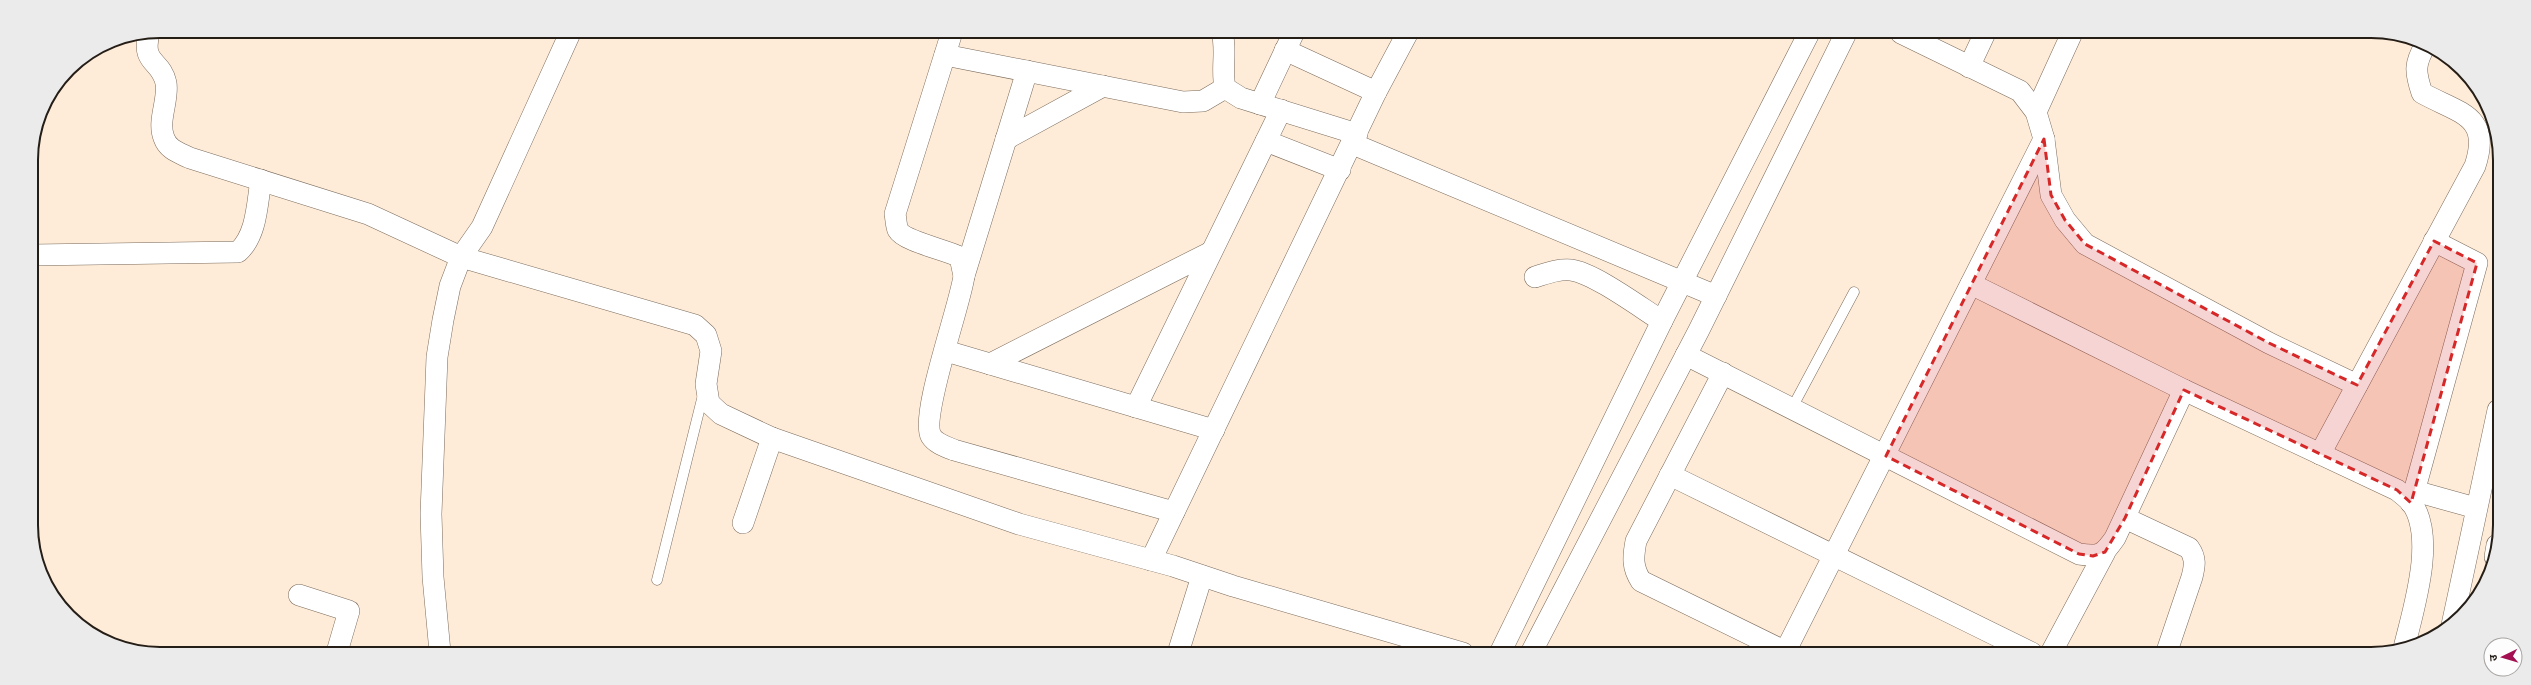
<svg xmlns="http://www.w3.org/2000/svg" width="2531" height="685" font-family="'DejaVu Sans','Noto Sans Devanagari',sans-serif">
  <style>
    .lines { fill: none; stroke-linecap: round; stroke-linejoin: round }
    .service-casing { stroke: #7b6b5b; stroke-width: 11 }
    .minor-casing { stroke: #7b6b5b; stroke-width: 22 }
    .service { stroke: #fff; stroke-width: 10 }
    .minor { stroke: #fff; stroke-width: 21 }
    .marked { fill: #d62828; fill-opacity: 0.2; stroke: #d62828; stroke-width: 3; stroke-dasharray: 8 5; stroke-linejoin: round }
    .rim { fill: none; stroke: #251e17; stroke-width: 2 }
  </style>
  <rect width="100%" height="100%" fill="#feecd9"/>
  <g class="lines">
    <defs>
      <g id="service">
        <path d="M1792 408 1854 292"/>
        <path d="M657 580 703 395"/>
      </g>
      <g id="minor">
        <path d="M952 32 895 214C896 218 896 226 898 230 904 241 946 250 960 257L964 276C960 306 920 415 931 436 936 444 947 447 954 450L1174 512"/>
        <path d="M1222 32C1227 50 1221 69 1225 88L1241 98 1357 134"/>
        <path d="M149 33C141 65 161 59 166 83 169 100 157 121 164 138 168 150 180 153 190 158L368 214 461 257 695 325 706 335 711 351 706 384 709 403 721 414 772 438 1019 524 1173 566 1233 586 1463 653"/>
        <path d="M1901 33 2020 91 2036 112 2044 139 2051 195 2065 220 2085 244 2269 343 2357 385"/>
        <path d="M1285 50 1376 92"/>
        <path d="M945 55 1183 102 1203 101 1225 88"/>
        <path d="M1969 67 1985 33"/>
        <path d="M1260 104 1294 32"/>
        <path d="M2036 112 2072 33"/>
        <path d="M1006 139 1103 86"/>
        <path d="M1266 141 1340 170"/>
        <path d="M1353 144 1716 296"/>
        <path d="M32 255 238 252C257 235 257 204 261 180"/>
        <path d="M964 276 1027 71"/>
        <path d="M1535 277C1548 273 1558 269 1571 270 1594 273 1641 308 1662 321"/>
        <path d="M1971 284 2184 390 2397 490C2402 494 2407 498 2411 502 2437 537 2413 610 2404 648"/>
        <path d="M946 351 1214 430"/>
        <path d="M1686 355 2079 554C2100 557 2103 555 2115 538L2184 390"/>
        <path d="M990 364 1211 252"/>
        <path d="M1723 373 1636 541C1633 557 1632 567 1641 581L1788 653"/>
        <path d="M1136 407 1281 110"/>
        <path d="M2320 454 2475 166C2492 115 2458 113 2422 93 2415 72 2414 64 2426 44"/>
        <path d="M1670 475 2032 653"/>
        <path d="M2415 491 2476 508"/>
        <path d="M2411 503 2477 263 2434 241"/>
        <path d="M2125 518 2189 548C2196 558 2195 565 2192 577L2166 654"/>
        <path d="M743 523 772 438"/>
        <path d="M2495 557 2497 545"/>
        <path d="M1151 560 1376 92 1408 32"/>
        <path d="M299 595 349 611 337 652"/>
        <path d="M2452 625 2498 410"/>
        <path d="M440 652 433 577 431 514 437 357 443 320 450 286 461 257 482 227 571 31"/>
        <path d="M1785 652 2044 139"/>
        <path d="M1178 653 1202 576"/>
        <path d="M1500 653 1662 321 1809 33"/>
        <path d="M1531 653 1699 330 1846 33"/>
        <path d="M2051 653 2105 552"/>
      </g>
    </defs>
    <!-- service casing -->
    <use href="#service" class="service-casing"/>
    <!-- minor casing -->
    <use href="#minor" class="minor-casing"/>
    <!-- service -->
    <use href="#service" class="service"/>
    <!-- minor -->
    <use href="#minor" class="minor"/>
  </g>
  <!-- marked area -->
  <path class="marked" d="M2044 139 2051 195 2065 220 2085 244 2269 343 2357 385 2434 241 2477 263 2411 503 2397 490 2184 390 2125 518 2105 552 2093 556 2079 554 1886 456Z"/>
  <!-- crop -->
  <path d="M0 0H2531V685H0ZM160 38H2371A122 122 0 0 1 2493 160V525A122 122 0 0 1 2371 647H160A122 122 0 0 1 38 525V160A122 122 0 0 1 160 38Z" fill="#ecebeb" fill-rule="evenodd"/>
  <path class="rim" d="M160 38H2371A122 122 0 0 1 2493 160V525A122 122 0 0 1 2371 647H160A122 122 0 0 1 38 525V160A122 122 0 0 1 160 38Z"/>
  <!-- north arrow -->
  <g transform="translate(2503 657) rotate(265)"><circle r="19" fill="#fdfdfd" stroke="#a7a4a1"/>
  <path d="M0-3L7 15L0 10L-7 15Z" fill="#a30f50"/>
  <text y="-6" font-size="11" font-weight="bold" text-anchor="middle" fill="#251e17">उ</text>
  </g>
</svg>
